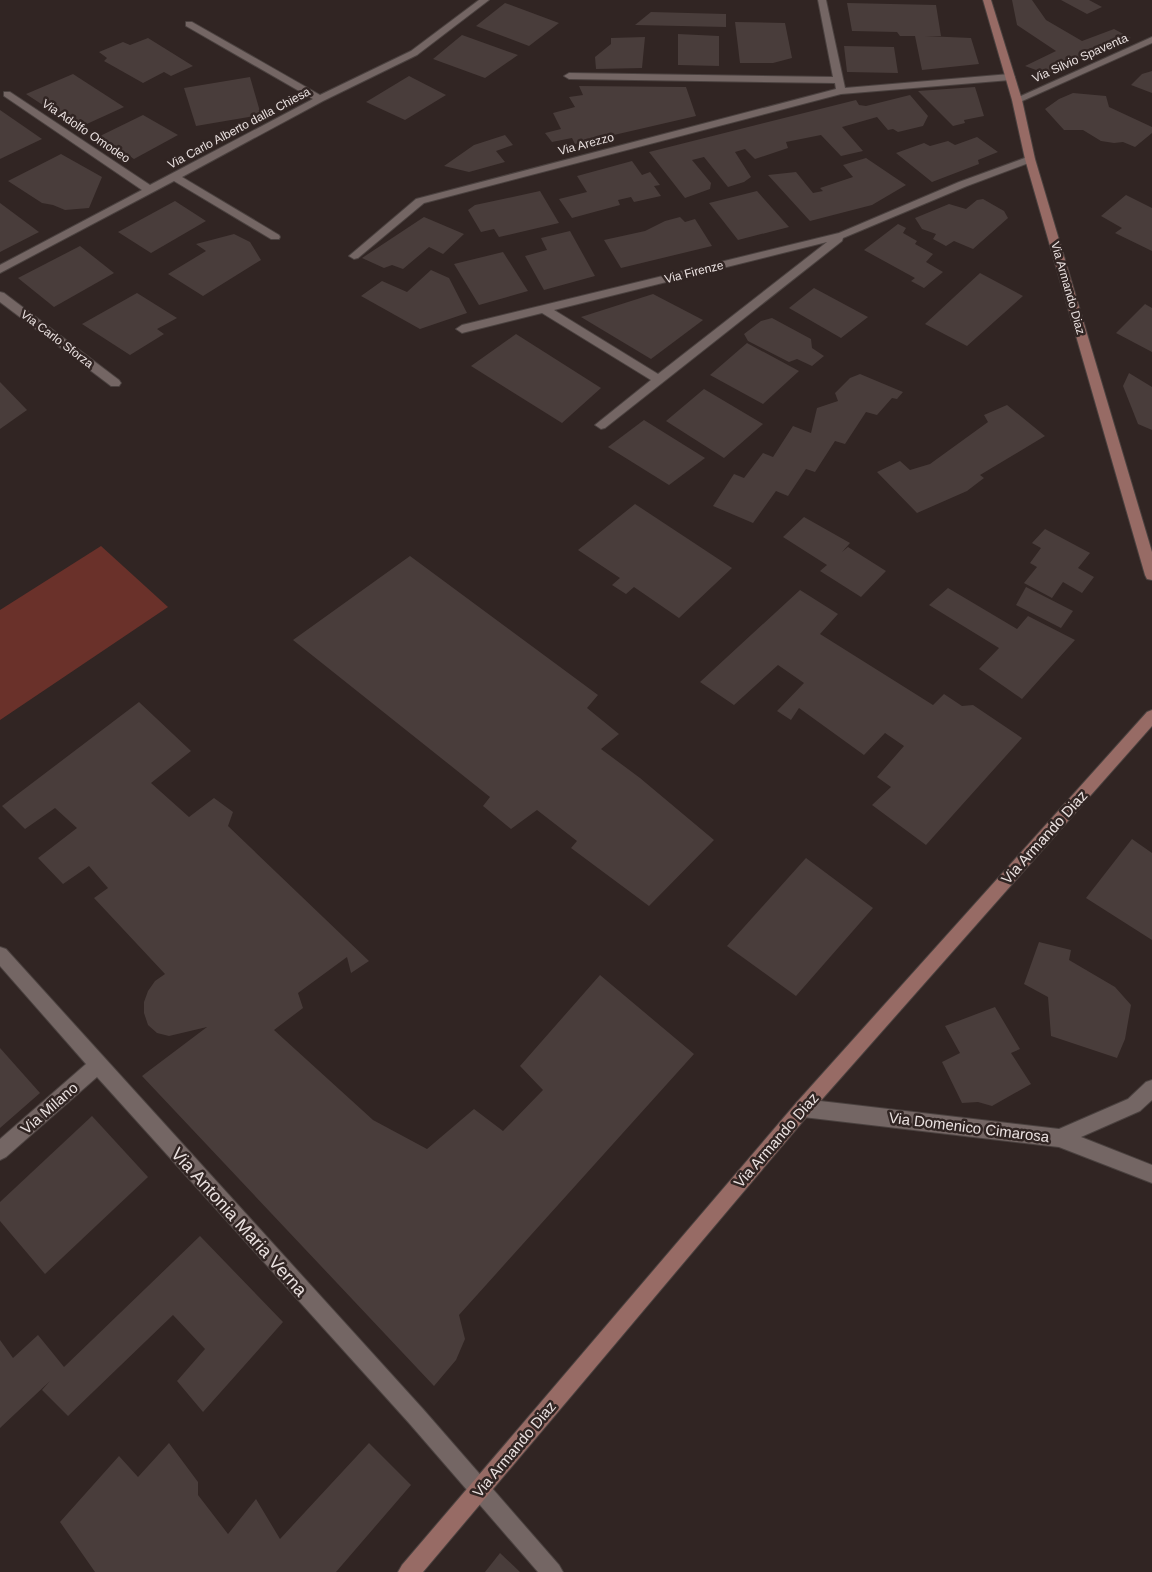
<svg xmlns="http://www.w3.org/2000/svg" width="1152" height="1572" font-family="Arial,sans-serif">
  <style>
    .green { fill: #6a312a }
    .building { fill: #493d3b }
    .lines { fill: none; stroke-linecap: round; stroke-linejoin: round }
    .minor-casing { stroke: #4a413f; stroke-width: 2 }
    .secondary-casing { stroke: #4a413f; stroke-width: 2 }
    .minor { fill: #746664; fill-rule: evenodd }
    .secondary { fill: #976b65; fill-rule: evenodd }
    .labels { text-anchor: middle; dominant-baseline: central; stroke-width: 5; stroke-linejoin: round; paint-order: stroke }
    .far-street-label { font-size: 12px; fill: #eae1e0; stroke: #312523 }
    .street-label { font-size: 15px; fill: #eae1e0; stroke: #312523 }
    .near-street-label { font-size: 18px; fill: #eae1e0; stroke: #312523 }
  </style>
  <rect width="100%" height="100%" fill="#312523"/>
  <!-- green -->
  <path class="green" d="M101 546 168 607 0 720V610Z"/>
  <!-- building -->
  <g class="building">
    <path d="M1012 0H1032L1046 20 1082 41 1114 29 1131 38 1047 74 1025 66 1056 51 1017 25Z"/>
    <path d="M1061 0H1089L1102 7 1087 14Z"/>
    <path d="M505 3 559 23 529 46 476 26Z"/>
    <path d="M847 3 936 5 941 36H925L971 38 979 64 922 70 915 36H900L897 32 852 31Z"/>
    <path d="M651 12 726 14V27L635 25Z"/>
    <path d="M735 22 785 23 792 58 773 63H740Z"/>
    <path d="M678 34 719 36V66L678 65Z"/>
    <path d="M462 35 518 55 485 78 433 59Z"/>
    <path d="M645 37 642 68 596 69 595 57 611 44V38Z"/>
    <path d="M148 38 193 66 171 76 164 72 143 83 104 61 107 58 99 52 123 42 130 45Z"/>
    <path d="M844 46 894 47 898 73 847 72Z"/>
    <path d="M1152 71V93L1131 85 1142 74Z"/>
    <path d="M73 74 124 107 78 128 26 94Z"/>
    <path d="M409 76 446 95 405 120 366 102Z"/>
    <path d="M250 77 261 115 196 126 184 88Z"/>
    <path d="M579 86 686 87 696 116 575 144 572 138 552 142 545 133 561 129 553 113 575 107 569 97 583 95Z"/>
    <path d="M975 87 984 116 964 120 965 123 953 126 918 91Z"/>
    <path d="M1073 93 1106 96 1109 107 1152 127V133L1135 147 1123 142 1114 143 1101 141 1083 130H1064L1045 109 1059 99Z"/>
    <path d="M910 95 928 116 923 126 898 132 893 129 888 130 877 117 842 127 863 151 841 156 821 135 786 142 788 148 755 159 745 149 735 152 751 177 744 182 728 187 704 157 692 160 711 183 710 189 685 198 649 152 856 100 859 105 866 106Z"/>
    <path d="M0 110 42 139 0 159Z"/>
    <path d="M143 115 178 135 134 159 100 136Z"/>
    <path d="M505 135 513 145 496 151 505 162 469 172 444 166 474 145Z"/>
    <path d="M977 137 998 152 978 160 979 164 932 182 896 153 924 143 930 146 948 141 955 145Z"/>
    <path d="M61 154 102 177 89 208 65 210 53 205 42 203 8 181Z"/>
    <path d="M866 158 906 185 872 205 810 221 768 175 796 172 813 193 823 191 820 188 853 177 843 165Z"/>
    <path d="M632 161 642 175 650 172 660 185 654 186 661 196 634 202 631 197 618 200 620 205 572 218 559 199 587 192 577 176Z"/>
    <path d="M540 191 559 223 499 237 494 229 481 232 468 210 475 205Z"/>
    <path d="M757 191 789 227 738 240 709 203Z"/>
    <path d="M1126 195 1152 208V251L1115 233 1122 228 1101 216Z"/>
    <path d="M983 199 1004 211 1008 218 973 249 954 241 946 246 933 239 936 234 922 229 915 218 949 204 966 209 977 200Z"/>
    <path d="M175 201 206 221 151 253 118 232Z"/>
    <path d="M0 203 39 232 0 252Z"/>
    <path d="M424 217 464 234 443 254 429 247 403 269 392 265 384 268 362 258Z"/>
    <path d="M680 217 685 222 695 219 712 246 621 268 604 240 645 231 665 221Z"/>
    <path d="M898 224 906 228 903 233 917 241 915 244 933 254 926 262 943 272 924 288 911 281 915 278 864 250Z"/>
    <path d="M570 231 595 276 544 290 525 256 547 250 541 238Z"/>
    <path d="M234 234 250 242 261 260 203 296 168 274 206 251 196 244Z"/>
    <path d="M80 246 114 273 54 307 18 278Z"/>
    <path d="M503 252 528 291 479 305 454 264Z"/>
    <path d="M431 270 449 278 467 313 420 329 361 296 382 281 407 292Z"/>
    <path d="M980 273 1023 296 967 346 925 324Z"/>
    <path d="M814 288 868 317 841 338 789 308Z"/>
    <path d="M137 293 177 318 157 329 164 334 130 355 82 324Z"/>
    <path d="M653 294 703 320 651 359 581 317Z"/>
    <path d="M1145 304 1152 308V352L1116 333Z"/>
    <path d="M772 318 811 339 812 348 824 356 812 366 797 359 789 362 748 341 744 334 761 321Z"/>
    <path d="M516 334 601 388 562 423 471 366Z"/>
    <path d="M747 343 799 371 763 404 710 375Z"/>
    <path d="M1129 373 1152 387V430L1138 424 1123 386Z"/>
    <path d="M860 374 903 392 897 399 892 398 877 415 866 412 845 444 835 441 815 472 806 469 788 496 776 491 753 523 713 506 734 474 744 478 763 453 773 457 793 426 811 433 817 408 838 401 835 393 850 378Z"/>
    <path d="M0 382 27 410 0 429Z"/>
    <path d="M704 389 763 424 724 458 666 421Z"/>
    <path d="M1007 405 1045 436 980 475 984 478 967 491 917 513 877 472 900 461 910 470 930 464 988 422 984 415Z"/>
    <path d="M644 420 705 458 669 485 608 447Z"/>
    <path d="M635 504 732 568 679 618 634 587 626 594 612 585 620 578 578 550Z"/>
    <path d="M804 517 850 543 842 552 848 547 886 571 861 597 820 571 827 565 783 537Z"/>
    <path d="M1045 529 1090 553 1078 568 1094 577 1082 593 1063 582 1052 598 1024 583 1037 567 1030 563 1041 548 1032 543Z"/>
    <path d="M410 556 598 695 587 708 619 734 601 749 640 778 714 840 649 906 571 848 577 841 537 810 511 829 483 806 490 797 293 640Z"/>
    <path d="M1026 587 1073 611 1061 628 1016 605Z"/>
    <path d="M948 588 1017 629 1028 616 1075 640 1022 699 979 669 999 648 929 605Z"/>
    <path d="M800 590 838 614 820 634 933 705 944 694 962 706 973 705 1022 738 926 845 872 805 891 787 877 777 904 746 885 733 864 755 799 708 791 720 777 711 804 683 778 665 734 705 700 682Z"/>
    <path d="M139 702 191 751 151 783 189 817 214 798 233 812 228 826 369 961 351 973 347 957 298 993 303 1008 274 1030 373 1120 427 1149 474 1109 503 1131 543 1090 520 1066 600 975 694 1054 459 1315 465 1339 456 1360 434 1386 142 1076 207 1027 169 1036 157 1033 148 1025 144 1013V1002L148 991 155 981 165 974 94 898 108 888 89 866 63 884 38 858 77 828 55 808 25 829 2 806Z"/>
    <path d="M1132 839 1152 853V940L1086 898Z"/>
    <path d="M806 858 873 908 796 996 727 946Z"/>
    <path d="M1039 942 1071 950 1069 960 1115 987 1131 1005 1125 1039 1117 1058 1051 1036 1048 997 1024 984Z"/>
    <path d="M995 1007 1020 1049 1011 1053 1031 1084 992 1106 978 1102 962 1103 942 1062 960 1053 945 1026Z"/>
    <path d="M0 1048 40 1093 0 1128Z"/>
    <path d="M92 1116 148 1177 45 1274 0 1221V1202Z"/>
    <path d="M200 1236 283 1322 203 1412 177 1381 205 1349 173 1315 68 1416 42 1390 50 1381 0 1428V1340L13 1358 38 1335 64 1367Z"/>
    <path d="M169 1443 198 1482V1495L228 1534 256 1499 280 1539 369 1443 411 1485 336 1572H95L60 1522 119 1456 138 1477Z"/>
    <path d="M500 1553 520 1572H485Z"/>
  </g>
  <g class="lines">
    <defs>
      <g id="minor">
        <path d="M479 0H489L417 55 323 101 182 177 279 235 280 237 279 239H271L174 181 0 273V265L142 190 4 96V92H10L150 185 313 99 186 26V22H192L320 95 411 51Z"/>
        <path d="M818 0H826L845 88 1010 74 1015 77 1010 80 841 94 424 203 358 258 354 259 349 256 416 199 836 89 835 83 569 79 564 76 569 73 833 77Z"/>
        <path d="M1152 37V43L1020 102 1017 103 1012 100Z"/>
        <path d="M1030 156 1035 159 1034 161 967 186 843 238 842 241 605 428 601 429 595 425 651 380 542 313 462 333 456 329 462 325 839 233 959 182ZM827 242 658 374 554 310Z"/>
        <path d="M0 292 4 293 119 380 121 383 119 386H111L0 302Z"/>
        <path d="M0 947 6 949 423 1409 559 1565 563 1572H538L409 1423 97 1077 6 1157 0 1160V1139L86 1064 0 966Z"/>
        <path d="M1152 1080V1100L1140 1111 1081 1137 1152 1165V1183L1059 1147 803 1117 797 1114 794 1108 797 1102 803 1099 1059 1129 1128 1099 1146 1082Z"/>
      </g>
      <g id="secondary">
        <path d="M983 0H991L1022 100 1035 159 1152 552V580L1147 579 1145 575 1025 159 1012 100Z"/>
        <path d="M1152 710V726L809 1114 423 1572H398L402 1565 797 1102 1147 712Z"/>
      </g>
    </defs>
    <!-- minor casing -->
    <use href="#minor" class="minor-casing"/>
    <!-- secondary casing -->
    <use href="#secondary" class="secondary-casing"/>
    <!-- minor -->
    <use href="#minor" class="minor"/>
    <!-- secondary -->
    <use href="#secondary" class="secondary"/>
  </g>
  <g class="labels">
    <!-- far-street labels -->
    <g class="far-street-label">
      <text transform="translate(1080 58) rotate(-24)">Via Silvio Spaventa</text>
      <text transform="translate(239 128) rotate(-28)">Via Carlo Alberto dalla Chiesa</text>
      <text transform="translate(86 131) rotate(34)">Via Adolfo Omodeo</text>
      <text transform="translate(586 144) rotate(-15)">Via Arezzo</text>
      <text transform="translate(694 272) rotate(-14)">Via Firenze</text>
      <text transform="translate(1068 288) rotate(74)">Via Armando Diaz</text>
      <text transform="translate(57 339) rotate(37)">Via Carlo Sforza</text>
    </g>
    <!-- street labels -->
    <g class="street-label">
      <text transform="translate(1044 837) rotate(-48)">Via Armando Diaz</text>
      <text transform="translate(49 1108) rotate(-41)">Via Milano</text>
      <text transform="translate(969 1127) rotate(7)">Via Domenico Cimarosa</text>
      <text transform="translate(776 1140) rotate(-49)">Via Armando Diaz</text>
      <text transform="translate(514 1449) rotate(-50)">Via Armando Diaz</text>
    </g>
    <!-- near-street labels -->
    <g class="near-street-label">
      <text transform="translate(239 1222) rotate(48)">Via Antonia Maria Verna</text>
    </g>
  </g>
</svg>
